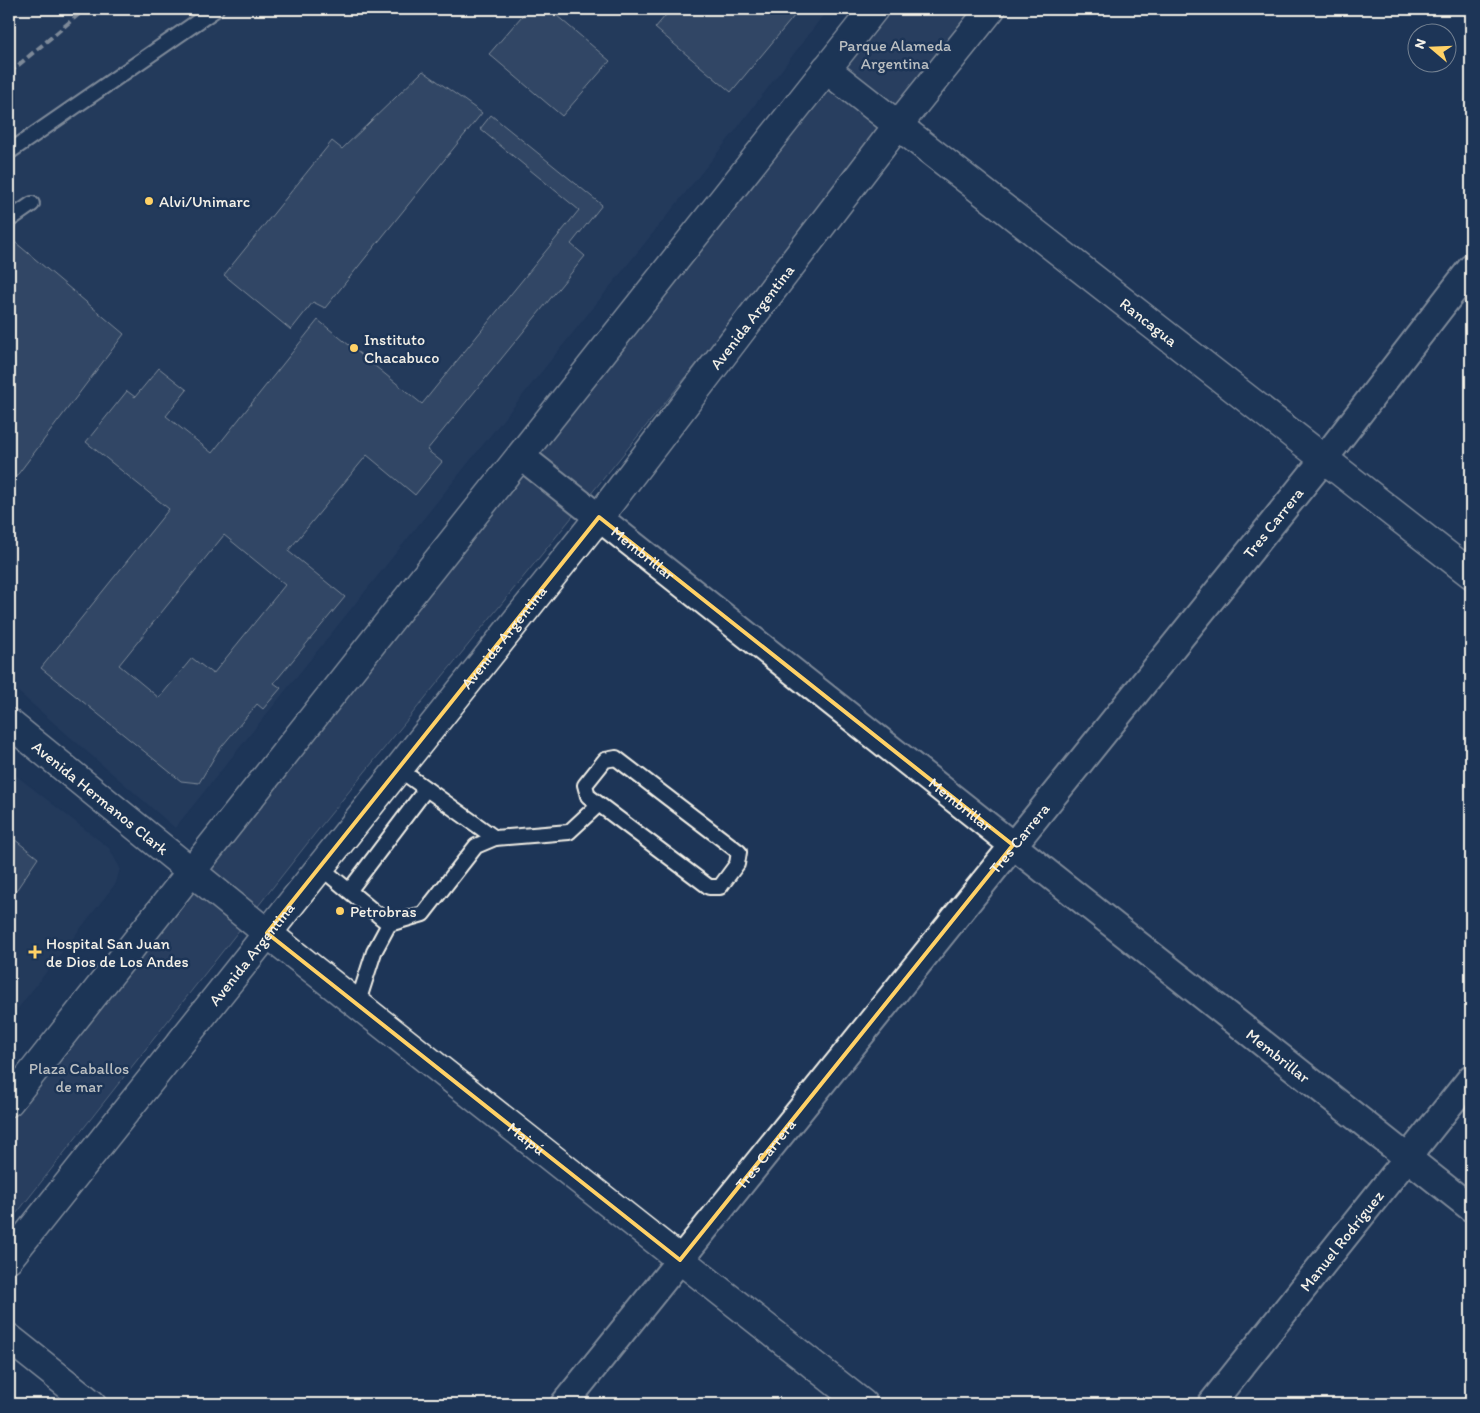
<svg xmlns="http://www.w3.org/2000/svg" width="1480" height="1413" font-family="Itim,sans-serif">
  <style>
    .built { fill: #2a4060 }
    .green { fill: #354a67; stroke: #949ea8 }
    .building { fill: #485b74; stroke: #f4f1e8; fill-rule: evenodd }
    .lines { fill: none; stroke-linecap: round; stroke-linejoin: round }
    .lane-casing { stroke: #f4f1e8; stroke-width: 18 }
    .street-casing { stroke: #f4f1e8; stroke-width: 30 }
    .secondary-casing { stroke: #f4f1e8; stroke-width: 31 }
    .primary-casing { stroke: #f4f1e8; stroke-width: 31 }
    .lane { stroke: #1d3557; stroke-width: 14 }
    .street { stroke: #1d3557; stroke-width: 26 }
    .secondary { stroke: #1d3557; stroke-width: 28 }
    .primary { stroke: #1d3557; stroke-width: 28 }
    .rail { stroke: #f4f1e8; stroke-width: 4; stroke-dasharray: 8 4; stroke-linecap: butt }
    .marked { fill: none; stroke: #ffd166; stroke-width: 4; stroke-linejoin: round }
    .poi-dot { fill: #ffd166; stroke: #1d3557; stroke-width: 2 }
    .labels { text-anchor: middle; dominant-baseline: central; stroke-width: 5; stroke-linejoin: round; paint-order: stroke }
    .park-label { font-size: 16px; fill: #bbbfc1; stroke: #1d3557 }
    .poi-label { font-size: 16px; fill: #f4f1e8; stroke: #1d3557; text-anchor: start }
    .street-label { font-size: 16px; fill: #f4f1e8; stroke: #1d3557 }
  </style>
  <rect width="100%" height="100%" fill="#1d3557"/>
  <filter id="ink" filterUnits="userSpaceOnUse"><feTurbulence type="fractalNoise" baseFrequency=".02" numOctaves="2"/><feDisplacementMap in="SourceGraphic" scale="10" xChannelSelector="R" yChannelSelector="G"/><feConvolveMatrix kernelMatrix="1 2 1 2 8 2 1 2 1" color-interpolation-filters="sRGB"/></filter>
  <g filter="url(#ink)">
    <!-- built -->
    <g class="built">
      <path d="M9 9H828L735 131 175 828 9 684Z"/>
      <path d="M9 770 109 848 120 868 116 883 9 1020Z"/>
    </g>
    <!-- green -->
    <path class="green" d="M878 9H985L321 826 9 1223V1109Z"/>
    <!-- building -->
    <g class="building">
      <path d="M528 9H549L610 61 562 116 489 54Z"/>
      <path d="M671 9H800L731 92 655 28Z"/>
      <path d="M423 71 482 113 325 308 313 302 291 330 224 275 332 141 342 149Z"/>
      <path d="M491 115 602 205 571 244 585 256 427 450 442 462 415 495 367 455 288 551 345 597 274 683 281 688 263 709 257 704 218 751 199 783 181 781 41 668 169 509 86 442 127 391 135 397 159 368 187 390 166 416 212 453 318 320 422 404 579 210 480 129ZM224 535 285 585 213 674 192 658 159 698 119 665Z"/>
      <path d="M9 237 124 334 9 486Z"/>
      <path d="M9 835 38 858 13 895 9 891Z"/>
    </g>
    <g class="lines">
      <defs>
        <g id="lane">
          <path d="M9 152 216 9"/>
          <path d="M9 220 32 204"/>
          <path d="M616 758 739 852 737 864 720 887H709L588 796 585 785 605 760Z"/>
          <path d="M400 770 495 838"/>
          <path d="M320 867 389 924 374 952 357 1005"/>
          <path d="M349 891 426 789"/>
          <path d="M389 924 423 914 476 846 495 838 569 832 598 805"/>
        </g>
        <g id="street">
          <path id="s1" d="M521 456 1471 1208"/>
          <path id="s2" d="M564 1404 1324 459 1471 268"/>
          <path id="s3" d="M1211 1404 1471 1078"/>
        </g>
        <g id="secondary">
          <path id="s4" d="M826 69 1471 574"/>
          <path id="s5" d="M267 933 863 1404"/>
          <path d="M9 1338 92 1404"/>
        </g>
        <g id="primary">
          <path id="s6" d="M9 723 267 933"/>
          <path d="M9 1102 874 9"/>
          <path id="s7" d="M9 1258 599 517 898 125 991 9"/>
        </g>
      </defs>
      <!-- lane casing -->
      <use href="#lane" class="lane-casing"/>
      <!-- street casing -->
      <use href="#street" class="street-casing"/>
      <!-- secondary casing -->
      <use href="#secondary" class="secondary-casing"/>
      <!-- primary casing -->
      <use href="#primary" class="primary-casing"/>
      <!-- lane -->
      <use href="#lane" class="lane"/>
      <!-- street -->
      <use href="#street" class="street"/>
      <!-- secondary -->
      <use href="#secondary" class="secondary"/>
      <!-- primary -->
      <use href="#primary" class="primary"/>
      <!-- rail -->
      <path class="rail" d="M9 73 85 9"/>
    </g>
  </g>
  <!-- marked area -->
  <path d="M0 0H1480V1413H0ZM599 517 1013 845 680 1260 267 933Z" fill="#1d3557" fill-opacity=".55" fill-rule="evenodd"/>
  <path class="marked" d="M599 517 1013 845 680 1260 267 933Z"/>
  <!-- markers -->
  <g class="poi-dot">
    <circle cx="149" cy="201" r="5"/>
    <circle cx="354" cy="348" r="5"/>
    <circle cx="340" cy="911" r="5"/>
    <path d="M32.5 944.5h5v5h5v5h-5v5h-5v-5h-5v-5h5z"/>
  </g>
  <g class="labels">
    <!-- park labels -->
    <g class="park-label">
      <text x="895" y="45">Parque Alameda<tspan x="895" dy="18">Argentina</tspan></text>
      <text x="79" y="1068">Plaza Caballos<tspan x="79" dy="18">de mar</tspan></text>
    </g>
    <!-- poi labels -->
    <g class="poi-label">
      <text x="159" y="201">Alvi/Unimarc</text>
      <text x="364" y="339">Instituto<tspan x="364" dy="18">Chacabuco</tspan></text>
      <text x="350" y="911">Petrobras</text>
      <text x="46" y="943">Hospital San Juan<tspan x="46" dy="18">de Dios de Los Andes</tspan></text>
    </g>
    <!-- street labels -->
    <g class="street-label">
      <text stroke="none"><textPath href="#s7" startOffset="1199">Avenida Argentina</textPath></text>
      <text stroke="none"><textPath href="#s4" startOffset="410">Rancagua</textPath></text>
      <text stroke="none"><textPath href="#s2" startOffset="1131">Tres Carrera</textPath></text>
      <text stroke="none"><textPath href="#s1" startOffset="156">Membrillar</textPath></text>
      <text stroke="none"><textPath href="#s7" startOffset="794">Avenida Argentina</textPath></text>
      <text stroke="none"><textPath href="#s6" startOffset="118">Avenida Hermanos Clark</textPath></text>
      <text stroke="none"><textPath href="#s1" startOffset="561">Membrillar</textPath></text>
      <text stroke="none"><textPath href="#s2" startOffset="726">Tres Carrera</textPath></text>
      <text stroke="none"><textPath href="#s7" startOffset="389">Avenida Argentina</textPath></text>
      <text stroke="none"><textPath href="#s1" startOffset="966">Membrillar</textPath></text>
      <text stroke="none"><textPath href="#s5" startOffset="331">Maipú</textPath></text>
      <text stroke="none"><textPath href="#s2" startOffset="321">Tres Carrera</textPath></text>
      <text stroke="none"><textPath href="#s3" startOffset="209">Manuel Rodríguez</textPath></text>
    </g>
  </g>
  <!-- margin -->
  <rect width="1480" height="1413" fill="none" stroke="#1d3557" stroke-width="30"/>
  <rect x="15" y="15" width="1450" height="1383" fill="none" stroke="#f4f1e8" stroke-width="2" filter="url(#ink)"/>
  <!-- north arrow -->
  <g transform="translate(1432 48) rotate(289)"><circle r="24" fill="#1d3557" stroke="#738091"/>
  <path d="M0-4L9 19L0 12L-9 19Z" fill="#ffd166"/>
  <text y="-8" font-size="14" font-weight="bold" text-anchor="middle" fill="#f4f1e8">N</text>
  </g>
</svg>
